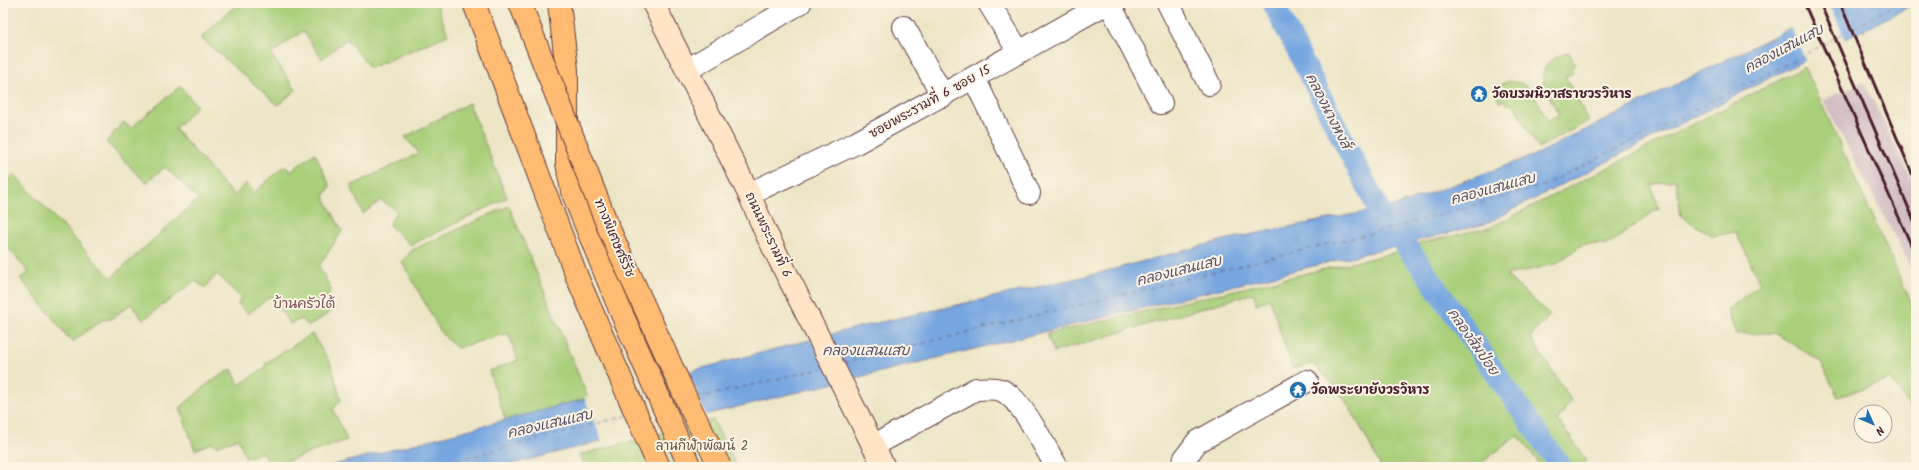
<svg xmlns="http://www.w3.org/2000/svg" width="1919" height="470" font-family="Kalam,'Playpen Sans Thai',sans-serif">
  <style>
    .industrial { fill: #d2bec3 }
    .green { fill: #a9cf7a; stroke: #7a7752 }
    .water { fill: #76a6e0; stroke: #606286 }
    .pier { fill: #ece5c6 }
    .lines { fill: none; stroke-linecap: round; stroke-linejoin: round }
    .canal { stroke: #76a6e0; stroke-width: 22 }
    .ferry { stroke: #594e6a; stroke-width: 1; stroke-dasharray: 5 4; stroke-linecap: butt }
    .minor-casing { stroke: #623d42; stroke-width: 24 }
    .secondary-casing { stroke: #623d42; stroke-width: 24 }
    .motorway-casing { stroke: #623d42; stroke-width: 24 }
    .minor { stroke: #fff; stroke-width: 22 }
    .secondary { stroke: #ffe4c6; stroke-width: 22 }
    .motorway { stroke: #ffbb71; stroke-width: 22 }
    .rail { stroke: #4a1f2b; stroke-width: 3 }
    .motorway-bridge-casing { stroke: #623d42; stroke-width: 24; stroke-linecap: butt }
    .motorway-bridge { stroke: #ffbb71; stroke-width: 22 }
    .labels { text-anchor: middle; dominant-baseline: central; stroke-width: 4; stroke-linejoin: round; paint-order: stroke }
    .poi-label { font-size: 13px; font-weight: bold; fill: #4a1f2b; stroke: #fcf5e5; text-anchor: start }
    .street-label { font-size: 13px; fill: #4a1f2b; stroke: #fcf5e5 }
    .park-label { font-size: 13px; fill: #665443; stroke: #fcf5e5 }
    .water-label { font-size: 14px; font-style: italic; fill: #594e6a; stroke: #fcf5e5 }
    .neighbourhood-label { font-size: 14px; fill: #7f4c52; stroke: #fcf5e5 }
  </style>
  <rect width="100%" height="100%" fill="#fcf5e5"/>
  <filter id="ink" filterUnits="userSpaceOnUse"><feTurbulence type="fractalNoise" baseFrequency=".025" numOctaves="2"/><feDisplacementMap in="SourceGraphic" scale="8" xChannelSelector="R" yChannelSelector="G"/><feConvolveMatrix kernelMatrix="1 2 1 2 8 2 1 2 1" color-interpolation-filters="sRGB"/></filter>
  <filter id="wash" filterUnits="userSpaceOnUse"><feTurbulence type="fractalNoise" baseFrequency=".012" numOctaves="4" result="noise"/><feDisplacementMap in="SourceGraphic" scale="16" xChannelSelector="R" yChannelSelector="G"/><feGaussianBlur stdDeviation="0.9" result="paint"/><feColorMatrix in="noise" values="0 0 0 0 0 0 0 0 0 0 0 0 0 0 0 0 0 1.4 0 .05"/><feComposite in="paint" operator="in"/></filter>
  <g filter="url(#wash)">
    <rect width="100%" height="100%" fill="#ece5c6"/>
    <!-- industrial -->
    <path class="industrial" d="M1864 82 1916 188V277L1823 100Z"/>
    <!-- green -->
    <g class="green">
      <path d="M238 3H436L448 35 370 68 347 39 322 59 303 31 271 54 296 90 278 105 201 38Z"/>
      <path d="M1569 52 1575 65 1571 68 1573 73 1565 77 1589 121 1538 148 1513 103 1507 105 1505 100 1500 102 1493 88 1509 81 1521 83 1531 89 1548 121 1559 115C1552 100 1534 77 1549 62 1554 57 1563 55 1569 52Z"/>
      <path d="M1805 67 1916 313V416L1891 379 1838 397 1821 362 1775 333 1736 334 1727 310 1760 284 1736 232 1712 236 1681 216 1676 180 1651 185 1659 208 1609 244H1583L1556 264 1506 275 1550 315 1530 337 1571 400 1558 420 1587 461 1580 467H1569L1412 245 1491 227Z"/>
      <path d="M180 86 197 106 175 129 234 196 246 183 255 192 284 166 291 171 315 153 330 186 324 197 342 231 319 266 331 289 326 299 335 309 309 326 301 319 290 324 271 296 248 314 238 304 241 298 217 274 205 288 195 281 143 320 131 304 111 319 102 320 72 342 20 278 29 273 3 241V185L14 174 111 278 198 199 165 167 146 183 106 142 123 122 131 128Z"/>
      <path d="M469 103 507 198 411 245 389 225 397 211 381 200 363 214 351 186 419 153 405 137Z"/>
      <path d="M509 206 588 398 506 421 489 371 518 360 508 333 457 348 442 334 402 262 412 250Z"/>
      <path d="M1406 250 1557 467H1542L1518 435 1476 467H1381C1362 430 1345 390 1312 364L1292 368 1270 299 1256 304 1254 293 1054 352 1047 334Z"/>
      <path d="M312 334 331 364 341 400 333 409 347 440 270 467 263 452 246 458 238 438 217 446 211 443 195 450 180 408 210 382 232 369 239 385 264 368 267 362Z"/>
      <path d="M713 420 737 467H586L579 455Z"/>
    </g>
    <!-- water -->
    <path class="water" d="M1840 3H1916L1485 224 643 430 501 467H326L859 327 1091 275 1228 239 1395 206 1535 155Z"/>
    <!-- pier -->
    <g class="pier">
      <path d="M1830 6 1846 41 1806 61 1790 26Z"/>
      <path d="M687 370 707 417 603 443 584 397Z"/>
    </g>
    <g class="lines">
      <!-- canal -->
      <path class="canal" d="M1273 3 1383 218 1416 259 1561 467"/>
      <!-- ferry -->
      <g class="ferry">
        <path d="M843 363 1385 230 1542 186 1797 59 1898 3"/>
        <path d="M698 398 823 368"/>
        <path d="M647 411 654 409"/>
        <path d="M431 467 626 416"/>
      </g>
    </g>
  </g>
  <g filter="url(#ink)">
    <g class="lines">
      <defs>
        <g id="minor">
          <path d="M989 3 1019 52"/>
          <path d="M1109 3 1161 103"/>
          <path d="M1168 3 1209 84"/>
          <path d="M904 27 943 96"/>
          <path d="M687 70 800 3"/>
          <path d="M974 78 1029 193"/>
          <path d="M749 194 856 143 1107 3"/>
          <path d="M873 446 976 389C984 389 995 387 1003 391 1022 400 1045 448 1057 467"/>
          <path d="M1183 467 1185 458 1197 442 1307 381"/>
        </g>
        <path id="secondary" d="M653 3 749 194 766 233 884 467"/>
        <g id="motorway">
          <path d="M474 3 577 277 659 467"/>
          <path d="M559 3 567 70V163L572 191 621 312 690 467"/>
        </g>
      </defs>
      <!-- minor casing -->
      <use href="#minor" class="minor-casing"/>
      <!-- secondary casing -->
      <use href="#secondary" class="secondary-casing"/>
      <!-- motorway casing -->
      <use href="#motorway" class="motorway-casing"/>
      <!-- minor -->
      <use href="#minor" class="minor"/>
      <!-- secondary -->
      <use href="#secondary" class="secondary"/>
      <!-- motorway -->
      <use href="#motorway" class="motorway"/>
      <!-- rail -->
      <g class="rail">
        <path d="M1804 3 1916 256"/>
        <path d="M1820 3 1916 225"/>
        <path d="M1840 3 1916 183"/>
      </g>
      <defs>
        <path id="motorway-bridge" d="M520 3 609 229 690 407 720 467"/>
      </defs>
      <!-- motorway-bridge casing -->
      <use href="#motorway-bridge" class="motorway-bridge-casing"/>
      <!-- motorway-bridge -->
      <use href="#motorway-bridge" class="motorway-bridge"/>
    </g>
  </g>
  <!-- icons -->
  <defs>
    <symbol id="temple-disc" viewBox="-11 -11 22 22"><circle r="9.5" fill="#1f6fb2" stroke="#fcf5e5"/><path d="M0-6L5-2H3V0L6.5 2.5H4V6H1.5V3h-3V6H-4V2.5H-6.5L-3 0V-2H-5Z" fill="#fff"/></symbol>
  </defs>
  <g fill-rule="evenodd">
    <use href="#temple-disc" x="1469" y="84" width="20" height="20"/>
    <use href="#temple-disc" x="1288" y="380" width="20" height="20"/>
  </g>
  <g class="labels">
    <!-- poi labels -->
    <g class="poi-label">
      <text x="1492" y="94">วัดบรมนิวาสราชวรวิหาร</text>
      <text x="1311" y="390">วัดพระยายังวรวิหาร</text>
    </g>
    <!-- street labels -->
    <g class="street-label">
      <text transform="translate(930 102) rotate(-29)">ซอยพระรามที่ 6 ซอย 15</text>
      <text transform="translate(768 235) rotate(65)">ถนนพระรามที่ 6</text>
      <text transform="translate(614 238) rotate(67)">ทางพิเศษศรีรัช</text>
    </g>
    <!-- park labels -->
    <g class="park-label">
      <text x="702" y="446">ลานกีฬาพัฒน์ 2</text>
    </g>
    <!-- water labels -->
    <g class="water-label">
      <text transform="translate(1784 49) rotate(-28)">คลองแสนแสบ</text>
      <text transform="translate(1328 111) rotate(63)">คลองนางหงส์</text>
      <text transform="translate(1493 189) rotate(-15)">คลองแสนแสบ</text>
      <text transform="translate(1179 271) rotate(-14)">คลองแสนแสบ</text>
      <text transform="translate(1473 342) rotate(55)">คลองส้มป่อย</text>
      <text x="866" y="351">คลองแสนแสบ</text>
      <text transform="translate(550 424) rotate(-13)">คลองแสนแสบ</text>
    </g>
    <!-- neighbourhood labels -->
    <g class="neighbourhood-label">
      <text x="304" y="304">บ้านครัวใต้</text>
    </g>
  </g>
  <!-- margin -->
  <rect width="1919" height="470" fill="none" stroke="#fcf5e5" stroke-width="16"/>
  <!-- north arrow -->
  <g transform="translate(1873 424) rotate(135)"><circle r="19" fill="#fcf5e5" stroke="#b59f9b"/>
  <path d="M0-3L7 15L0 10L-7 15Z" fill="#1f6fb2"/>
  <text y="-6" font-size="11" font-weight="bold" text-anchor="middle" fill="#4a1f2b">N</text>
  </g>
</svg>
